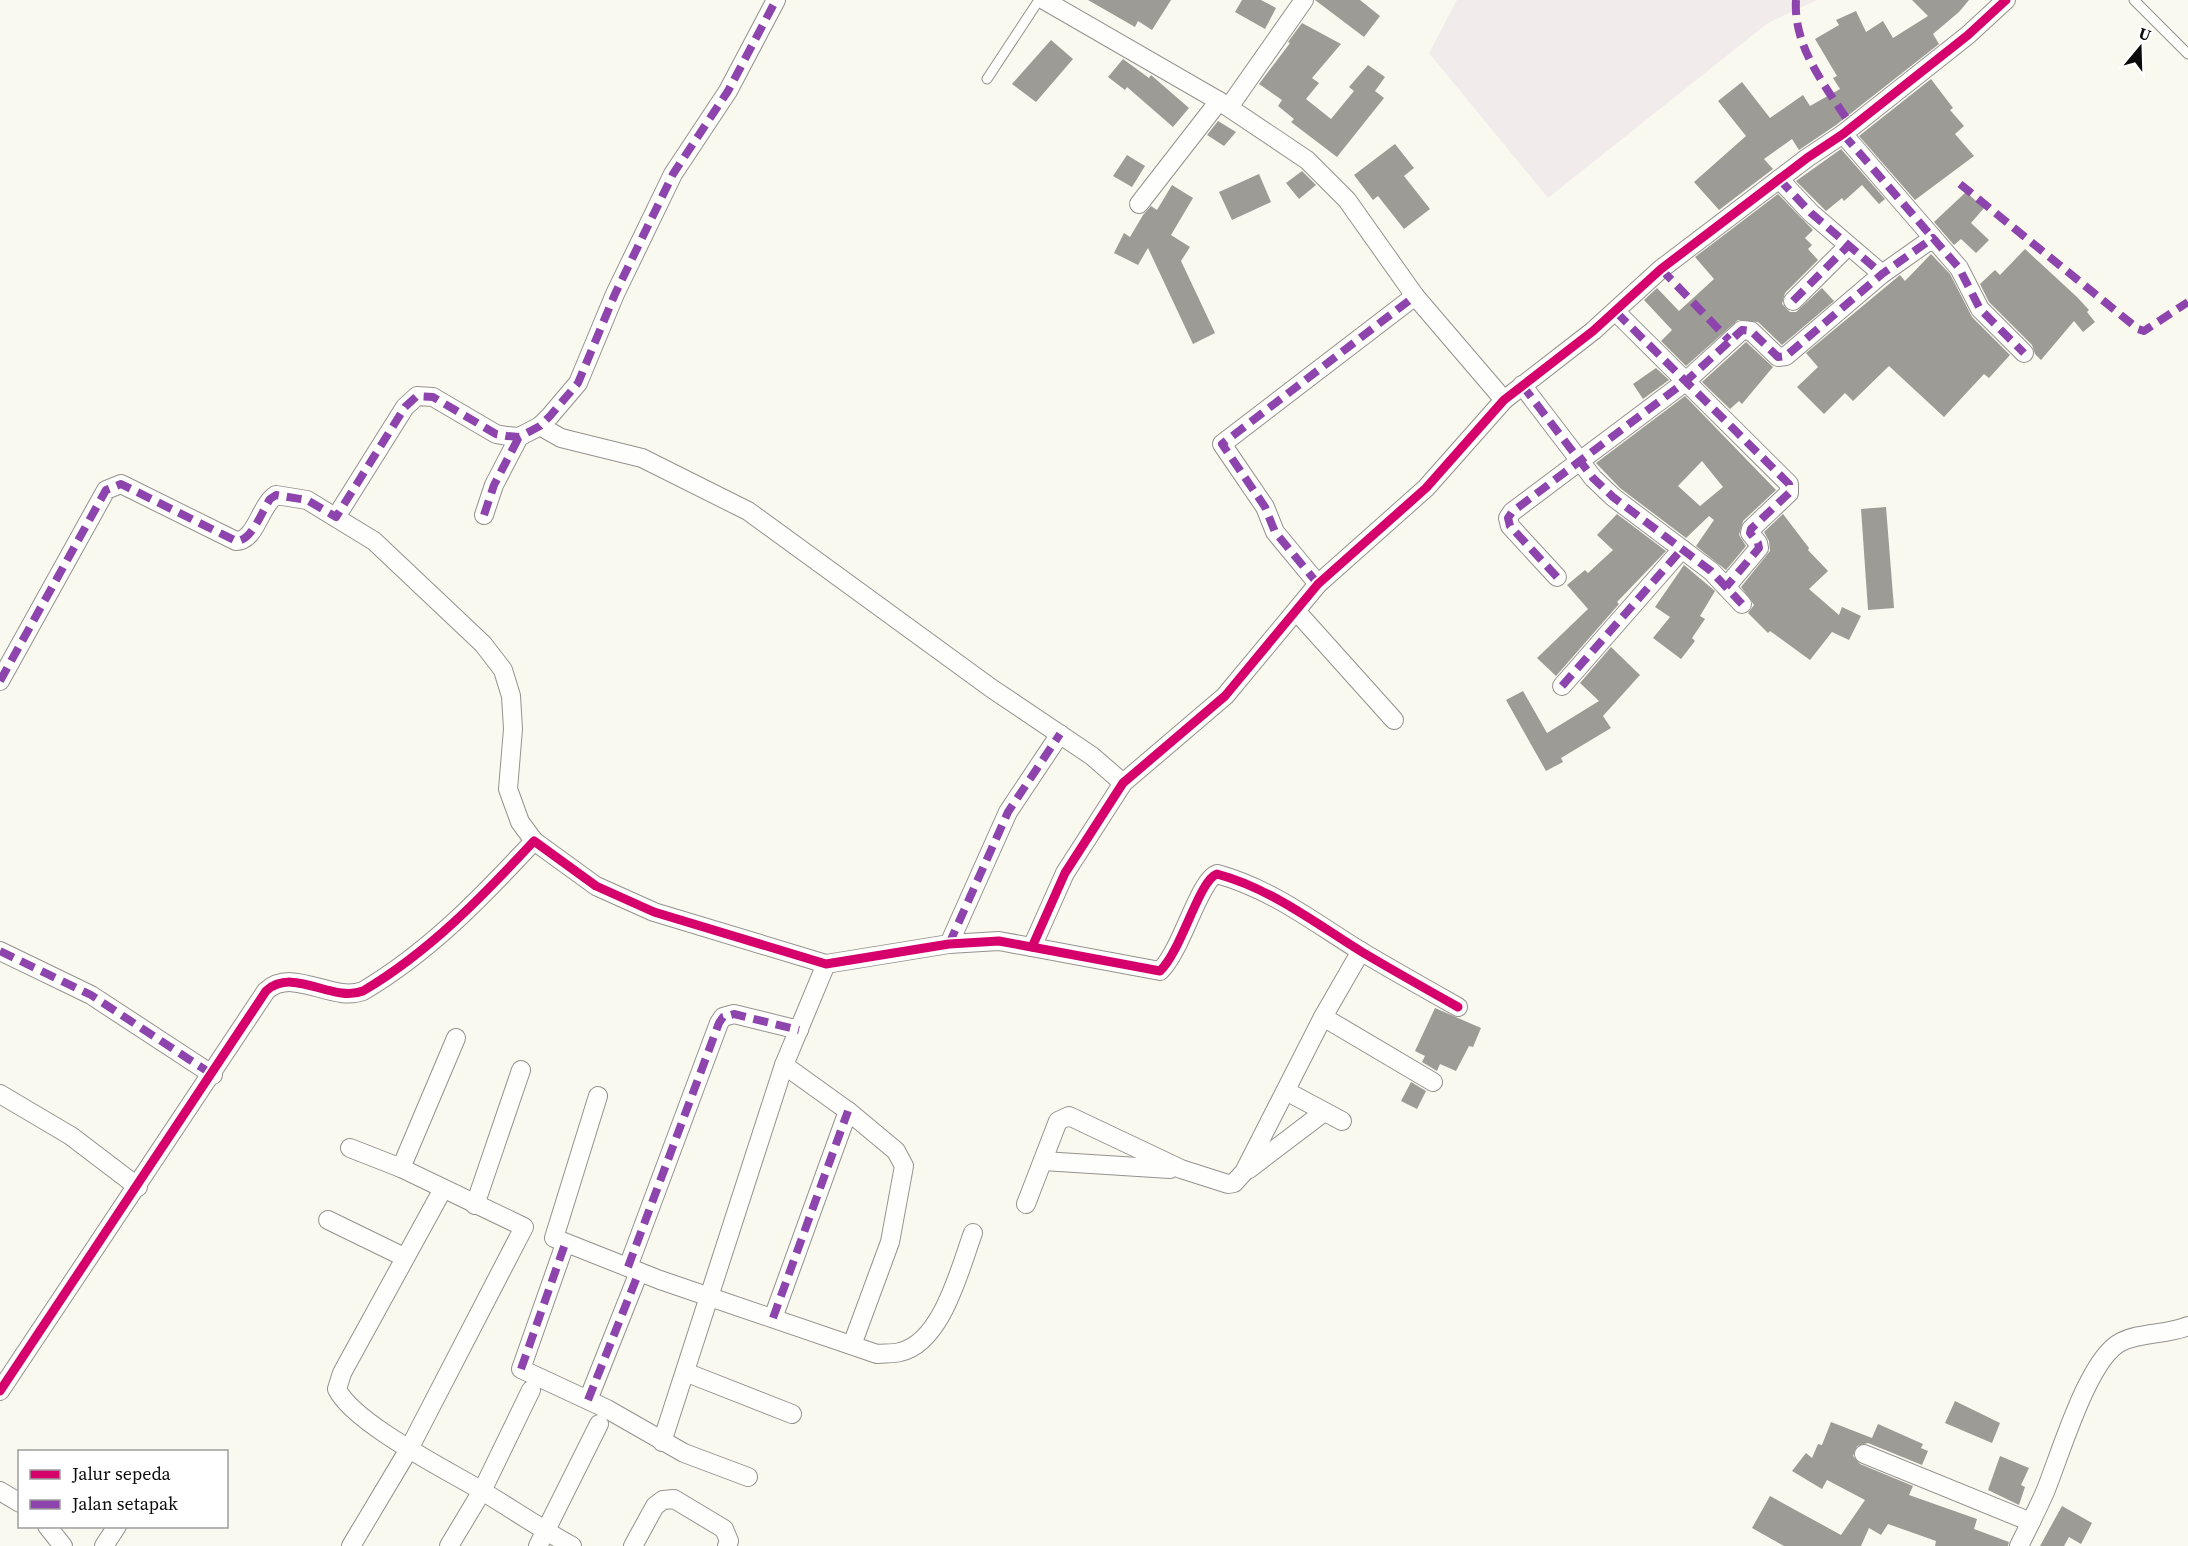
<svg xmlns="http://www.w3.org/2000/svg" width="2188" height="1546" font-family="'Source Serif 4',serif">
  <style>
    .industrial { fill: #f2ebec }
    .building { fill: #9c9b95; fill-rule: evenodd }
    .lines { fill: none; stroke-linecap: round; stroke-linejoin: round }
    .lane-casing { stroke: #93928e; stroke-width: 11 }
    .street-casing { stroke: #93928e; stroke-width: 20 }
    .lane { stroke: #fefefd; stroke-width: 9 }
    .street { stroke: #fefefd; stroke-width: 18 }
    .quiet { stroke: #8e44ad; stroke-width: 8; stroke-dasharray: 15 8; stroke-linecap: butt }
    .cycleway-casing { stroke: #fff; stroke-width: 13 }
    .cycleway { stroke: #d6006c; stroke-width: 9 }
  </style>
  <rect width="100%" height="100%" fill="#faf9ef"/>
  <!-- industrial -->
  <path class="industrial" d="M1457 0H1817L1768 23 1548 198 1429 53Z"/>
  <!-- building -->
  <g class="building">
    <path d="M1088 0H1171L1152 30 1138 21 1135 27Z"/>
    <path d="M1242 0H1261L1276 8 1265 29 1235 12Z"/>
    <path d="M1315 0H1360L1380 16 1364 37Z"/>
    <path d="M1912 0H1969L1959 12 1933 34 1939 44 1836 125 1799 150 1792 139 1764 159 1773 169 1719 210 1694 182 1746 136 1718 101 1742 82 1770 118 1803 95 1810 106 1840 89 1833 78 1837 76 1815 39 1839 25 1836 20 1856 11 1866 32 1883 21 1893 38 1928 16Z"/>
    <path d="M1302 23 1341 44 1312 78 1319 83 1306 99 1331 119 1354 91 1349 87 1368 65 1385 77 1375 91 1384 98 1337 157 1291 122 1294 119 1278 106 1282 100 1259 84 1290 43 1288 42Z"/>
    <path d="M1051 40 1073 59 1036 102 1012 84Z"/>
    <path d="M1123 59 1149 78 1151 75 1189 108 1173 127 1127 87 1125 90 1108 77Z"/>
    <path d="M1931 79 1953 108 1950 110 1964 126 1955 134 1974 156 1915 200 1859 136Z"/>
    <path d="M1218 121 1236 132 1224 146 1207 135Z"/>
    <path d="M1395 144 1414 168 1404 176 1430 209 1404 229 1378 196 1373 200 1354 175Z"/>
    <path d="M1841 149 1885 199 1879 204 1862 185 1844 201 1842 198 1826 211 1796 181Z"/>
    <path d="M1127 155 1145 166 1132 187 1113 176Z"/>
    <path d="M1302 171 1316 185 1299 199 1286 183Z"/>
    <path d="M1259 174 1271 202 1232 220 1219 192Z"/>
    <path d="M1172 185 1193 198 1171 235 1190 247 1181 261 1215 333 1193 344 1148 248 1138 265 1114 253 1124 233 1130 237 1143 215 1151 206 1157 210Z"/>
    <path d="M1966 192 1984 208 1971 223 1989 240 1976 253 1961 239 1954 245 1934 222Z"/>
    <path d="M1778 194 1813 230 1805 238 1812 245 1808 249 1818 260 1785 293 1782 304 1790 312H1796L1822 288 1834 301 1782 345 1758 322 1738 320 1686 366 1661 341 1672 330 1644 300 1657 288 1679 311 1714 279 1695 257Z"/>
    <path d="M2025 249 2077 297 2089 310 2087 312 2095 322 2083 332 2074 321 2041 360 2035 354 2032 345 1989 302 1980 284 1995 270 2000 275Z"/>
    <path d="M1931 254 1950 274 1972 317 2010 355 1989 378 1984 374 1944 417 1889 366 1853 401 1845 393 1824 414 1797 387 1818 367 1806 353 1894 280 1900 275 1905 281Z"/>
    <path d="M1746 342 1773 367 1742 404 1739 401 1730 409 1702 382Z"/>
    <path d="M1656 368 1669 380 1643 399 1633 384Z"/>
    <path d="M1685 396 1776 490 1743 521 1739 535 1746 546 1726 570 1696 546 1714 520 1709 516 1686 538 1620 488 1596 463ZM1702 461 1723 487 1700 506 1678 486Z"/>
    <path d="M1886 507 1894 608 1868 610 1861 509Z"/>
    <path d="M1617 514 1666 551 1617 602 1619 604 1556 676 1537 658 1588 609 1567 585 1585 570 1588 573 1613 550 1597 535Z"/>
    <path d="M1783 514 1809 548 1808 550 1828 571 1809 589 1839 615 1842 607 1861 616 1849 640 1832 632 1810 660 1770 631 1768 633 1748 613 1754 605 1741 587 1770 551 1769 541 1764 532Z"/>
    <path d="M1684 565 1715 591 1700 616 1705 619 1692 638 1695 641 1681 659 1653 638 1670 617 1655 607Z"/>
    <path d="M1611 647 1640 675 1603 716 1611 728 1561 758 1563 762 1546 771 1506 700 1523 691 1547 733 1599 701 1580 683Z"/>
    <path d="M1435 1008 1481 1028 1473 1047 1469 1046 1456 1071 1440 1064 1437 1071 1422 1062 1425 1056 1415 1051Z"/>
    <path d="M1411 1082 1426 1091 1417 1109 1401 1101Z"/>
    <path d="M1955 1401 2000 1423 1992 1443 1945 1423Z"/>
    <path d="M1831 1422 1872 1438 1878 1424 1923 1444 1921 1448 1928 1451 1922 1465 1868 1443 1857 1446 1853 1456 1860 1464 1913 1486 1909 1495 1977 1519 1974 1529 2009 1542 2008 1546H1935L1936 1541 1888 1524 1881 1535 1869 1528 1861 1546H1784L1752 1528 1770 1496 1841 1535 1865 1500 1827 1480 1822 1489 1792 1471 1806 1453 1812 1458 1818 1444 1822 1445Z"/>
    <path d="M2000 1456 2029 1468 2021 1485 2025 1487 2019 1505 1988 1490Z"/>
    <path d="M2062 1506 2092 1523 2081 1544 2069 1537 2064 1546H2040Z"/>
  </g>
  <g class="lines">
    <defs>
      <g id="lane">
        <path d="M2134 0 2188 54"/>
        <path d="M987 79 1039 0"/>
      </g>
      <g id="street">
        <path d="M1044 0 1219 101 1307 160 1347 200 1415 296 1504 400"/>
        <path d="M1229 107 1304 0"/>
        <path d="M1843 134 1933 238"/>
        <path d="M1779 179 1811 213 1882 274"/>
        <path d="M1139 204 1219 101"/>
        <path d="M1793 301 1848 246"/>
        <path d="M1616 312 1789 484V493L1751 529 1750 533 1758 543 1759 548 1726 587"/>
        <path d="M1522 385 1593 478 1613 497 1711 571 1742 604"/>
        <path d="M540 426 561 438 642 458 748 511 991 688 1092 756 1123 783"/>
        <path d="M484 515 494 485 519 437"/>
        <path d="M336 517 405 407 417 396 433 397 496 434 507 436 519 437 540 426 550 416 578 383 615 294 673 174 728 91 776 0"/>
        <path d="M1557 577 1510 526 1508 518 1512 512 1685 382 1742 330 1751 331 1778 357 1786 356 1882 274 1933 238 1959 268 1980 309 2024 353"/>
        <path d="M1318 584 1275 532 1265 507 1222 444 1415 296"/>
        <path d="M1297 612 1394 720"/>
        <path d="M0 681 106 490 121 484 236 541C256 541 260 505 276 495L307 500 374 541 483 644 503 670 511 696 513 729 508 789 520 822 534 841"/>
        <path d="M1562 686 1682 549"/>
        <path d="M949 944 1008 812 1060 734"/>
        <path d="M1032 947 1065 873 1123 783 1225 696 1318 584 1426 488 1504 400 1593 331 1661 269 1807 158 1843 134 1968 35 2006 0"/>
        <path d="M0 951 91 995 213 1075"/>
        <path d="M1323 1017 1433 1082"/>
        <path d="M784 1065 848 1111 896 1151 904 1166 890 1242 852 1345"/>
        <path d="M1286 1091 1342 1121"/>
        <path d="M0 1094 71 1136 138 1187"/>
        <path d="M598 1096 554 1238 660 1280 877 1354C884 1353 893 1354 900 1352 942 1343 960 1268 973 1233"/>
        <path d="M350 1148 401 1168 524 1227 409 1449 351 1546"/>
        <path d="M1043 1161 1170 1169"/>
        <path d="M401 1168 456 1038"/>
        <path d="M1249 1169 1324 1112"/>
        <path d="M443 1189 342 1373 337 1389C353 1423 447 1470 482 1491 512 1509 541 1529 572 1546"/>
        <path d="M1026 1204 1058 1121 1069 1116 1181 1169 1228 1184 1234 1183 1244 1172 1323 1017 1361 951"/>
        <path d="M475 1205 521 1070"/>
        <path d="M328 1220 404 1257"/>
        <path d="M565 1244 521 1369 607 1409 684 1453 748 1477"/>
        <path d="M628 1267 719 1023 723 1017 734 1014 799 1030"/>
        <path d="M773 1318 848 1111"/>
        <path d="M685 1372 792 1414"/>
        <path d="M0 1391 266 991C293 966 332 1003 363 991 429 952 482 897 534 841L596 886 654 912 826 964 949 944 999 941 1160 971C1182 950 1199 880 1217 874 1272 889 1315 923 1362 952 1394 971 1426 989 1458 1007"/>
        <path d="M588 1400 639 1272"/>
        <path d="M662 1442 784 1065 826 964"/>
        <path d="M1864 1454 2031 1522"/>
        <path d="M0 1491 20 1503"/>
        <path d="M47 1526 63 1546"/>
        <path d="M104 1546 117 1526"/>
        <path d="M449 1546 482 1491 531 1390"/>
        <path d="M538 1546 599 1424"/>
        <path d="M633 1546 655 1506 663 1500 674 1499 724 1529 729 1541 727 1546"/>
        <path d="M2019 1546C2028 1528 2037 1510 2045 1492 2060 1456 2088 1358 2121 1342 2141 1332 2167 1335 2188 1326"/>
      </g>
    </defs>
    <!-- lane casing -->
    <use href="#lane" class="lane-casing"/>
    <!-- street casing -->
    <use href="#street" class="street-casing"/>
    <!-- lane -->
    <use href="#lane" class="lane"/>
    <!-- street -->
    <use href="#street" class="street"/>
    <!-- quiet -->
    <g class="quiet">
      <path d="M1796 0C1793 48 1827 88 1852 127"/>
      <path d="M1843 134 1933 238"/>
      <path d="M1779 179 1811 213 1882 274"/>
      <path d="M1960 184 2138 329 2144 331 2188 302"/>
      <path d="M1661 269 1729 340"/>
      <path d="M1793 301 1848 246"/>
      <path d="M1616 312 1789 484V493L1751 529 1750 533 1758 543 1759 548 1726 587"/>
      <path d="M1522 385 1593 478 1613 497 1711 571 1742 604"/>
      <path d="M484 515 494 485 519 437"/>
      <path d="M1557 577 1510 526 1508 518 1512 512 1685 382 1742 330 1751 331 1778 357 1786 356 1882 274 1933 238 1959 268 1980 309 2024 353"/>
      <path d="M1318 584 1275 532 1265 507 1222 444 1415 296"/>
      <path d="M0 681 106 490 121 484 236 541C252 541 262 511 270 499L276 495 307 500 336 517 405 407 417 396 433 397 496 434 507 436 519 437 540 426 550 416 578 383 615 294 673 174 728 91 776 0"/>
      <path d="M1562 686 1682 549"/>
      <path d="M949 944 1008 812 1060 734"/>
      <path d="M0 951 91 995 213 1075"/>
      <path d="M628 1267 719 1023 723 1017 734 1014 799 1030"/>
      <path d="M773 1318 848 1111"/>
      <path d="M521 1369 565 1244"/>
      <path d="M588 1400 639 1272"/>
    </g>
    <defs>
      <g id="cycleway">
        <path d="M1032 947 1065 873 1123 783 1225 696 1318 584 1426 488 1504 400 1593 331 1661 269 1807 158 1843 134 1968 35 2006 0"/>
        <path d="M0 1391 266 991C293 966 332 1003 363 991 429 952 482 897 534 841L596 886 654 912 826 964 949 944 999 941 1160 971C1182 950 1199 880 1217 874 1272 889 1315 923 1362 952 1394 971 1426 989 1458 1007"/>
      </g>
    </defs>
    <!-- cycleway casing -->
    <use href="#cycleway" class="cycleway-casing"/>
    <!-- cycleway -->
    <use href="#cycleway" class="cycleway"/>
  </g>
  <!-- legend -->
  <rect x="18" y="1450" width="210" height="78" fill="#ffffff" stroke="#9d9d9d" stroke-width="1.5"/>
  <rect x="30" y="1470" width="30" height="9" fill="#d6006c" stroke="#9d9d9d" stroke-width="1.5"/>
  <text x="72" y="1480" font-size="18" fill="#0b0b0b">Jalur sepeda</text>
  <rect x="30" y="1500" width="30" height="9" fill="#8e44ad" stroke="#9d9d9d" stroke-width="1.5"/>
  <text x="72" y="1510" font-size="18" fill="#0b0b0b">Jalan setapak</text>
  <!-- north arrow -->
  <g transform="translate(2140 48) rotate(19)" stroke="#ffffff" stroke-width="4.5" paint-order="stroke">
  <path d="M0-4.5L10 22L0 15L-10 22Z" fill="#0b0b0b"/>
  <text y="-9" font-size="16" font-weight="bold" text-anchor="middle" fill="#0b0b0b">U</text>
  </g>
</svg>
